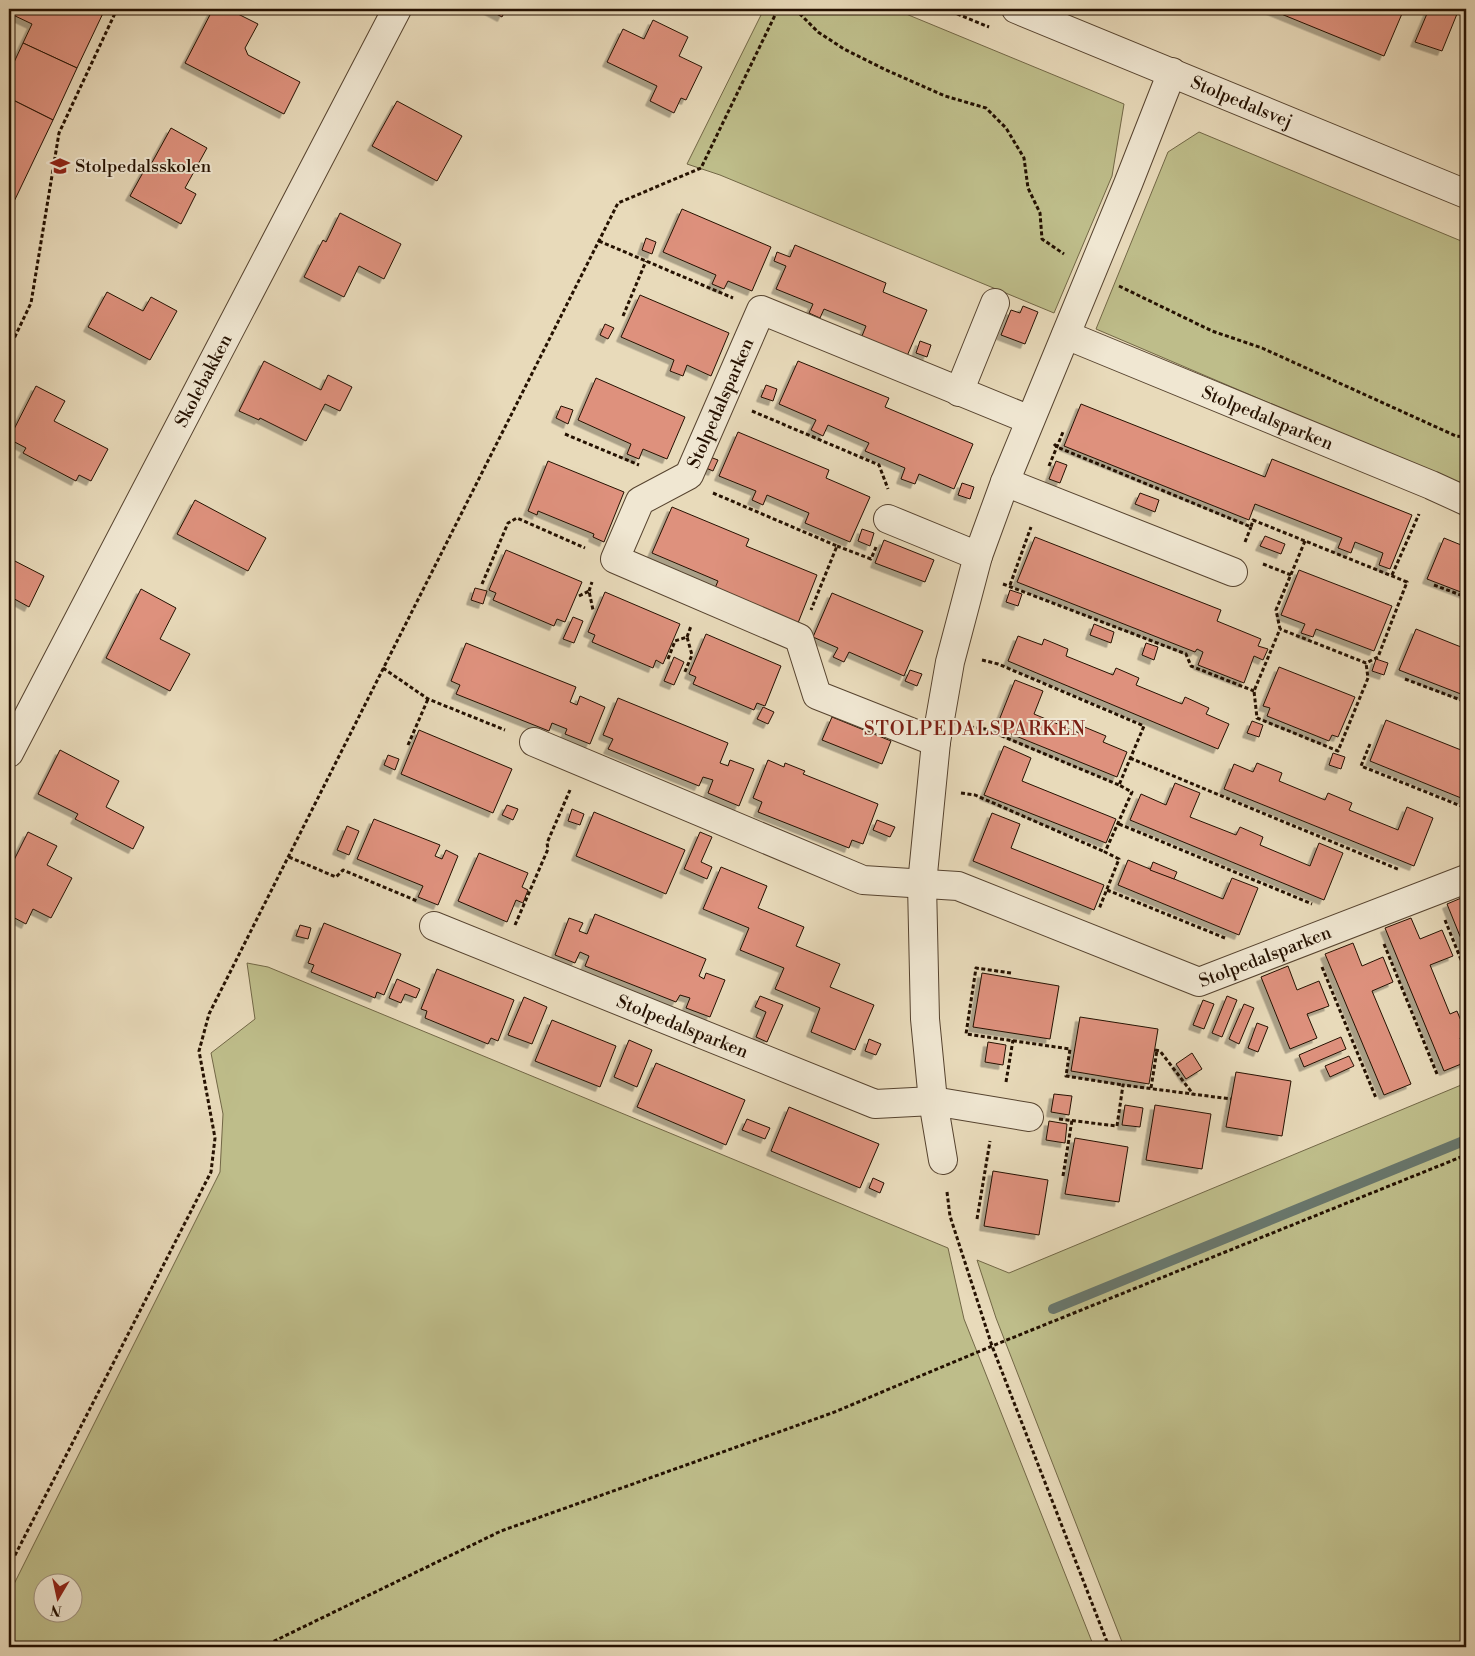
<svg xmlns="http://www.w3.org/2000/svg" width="1475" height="1656" font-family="'Libre Bodoni',serif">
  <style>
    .green { fill: #bebd8a; stroke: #726746; fill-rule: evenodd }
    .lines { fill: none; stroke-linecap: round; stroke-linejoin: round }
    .stream { stroke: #69766b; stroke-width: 10 }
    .building { fill: #de917d; stroke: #251101; filter: url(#shadow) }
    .minor-casing { stroke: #56432f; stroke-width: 30 }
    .tertiary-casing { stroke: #56432f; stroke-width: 30 }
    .path { stroke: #251101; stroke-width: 3; stroke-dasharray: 4 2.5; stroke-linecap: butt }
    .minor { stroke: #f0e7d2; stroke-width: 28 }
    .tertiary { stroke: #f0e7d2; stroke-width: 28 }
    .labels { text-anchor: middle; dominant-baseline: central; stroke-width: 4; stroke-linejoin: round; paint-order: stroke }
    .street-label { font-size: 18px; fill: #251101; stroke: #f0e7d2 }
    .poi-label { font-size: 18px; fill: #251101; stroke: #f0e7d2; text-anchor: start }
    .neighbourhood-label { font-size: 19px; letter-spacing: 1px; fill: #7a1f14; stroke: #f0e7d2 }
  </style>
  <defs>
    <filter id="shadow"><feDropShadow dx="-4.5" dy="4.5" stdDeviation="0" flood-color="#0004"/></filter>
  </defs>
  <rect width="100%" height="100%" fill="#e8daba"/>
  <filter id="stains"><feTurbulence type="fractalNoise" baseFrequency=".004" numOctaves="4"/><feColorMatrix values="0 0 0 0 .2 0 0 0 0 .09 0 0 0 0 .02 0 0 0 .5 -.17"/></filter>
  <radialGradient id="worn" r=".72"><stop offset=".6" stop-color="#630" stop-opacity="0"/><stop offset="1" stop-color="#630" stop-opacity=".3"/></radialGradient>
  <!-- green -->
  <g class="green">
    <path d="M764 9H894L1124 104 1112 176 1054 313 720 175 687 164Z"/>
    <path d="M1199 132 1466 243V487L1096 329 1168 152Z"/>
    <path d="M247 963 268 967 948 1248 964 1319 1094 1647H9V1594L220 1172 223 1114 211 1053 255 1019ZM42 1584H72V1614H42Z"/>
    <path d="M1466 1083V1647H1124L996 1318 977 1260 1009 1273Z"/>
  </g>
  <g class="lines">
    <!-- stream -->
    <path class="stream" d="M1053 1309 1466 1140"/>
  </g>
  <!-- building -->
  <g class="building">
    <path d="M9 9H105L77 68 23 43 32 24 9 13Z"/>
    <path d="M213 9H228L258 24 245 48 248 55 300 82 284 114 185 63Z"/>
    <path d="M487 9H506L502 17Z"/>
    <path d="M1269 9H1404L1384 56Z"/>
    <path d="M1429 9H1459L1442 51 1415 42Z"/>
    <path d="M653 20 688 37 679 56 702 67 686 100 681 98 674 113 650 101 657 86 607 62 623 29 644 39Z"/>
    <path d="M23 43 77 68 53 120 9 98V73Z"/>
    <path d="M9 98 53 120 9 212Z"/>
    <path d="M397 101 462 136 437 181 372 146Z"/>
    <path d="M171 128 207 148 185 188 196 194 181 224 130 196 146 167 149 168Z"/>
    <path d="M682 209 771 247 752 291 728 281 724 289 712 284 716 275 663 252Z"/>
    <path d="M340 213 401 244 384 279 359 266 344 297 304 277 323 240 326 242Z"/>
    <path d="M646 238 656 242 652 254 642 250Z"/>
    <path d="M795 245 886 283 883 292 927 310 907 356 862 336 866 326 824 309 820 318 809 313 813 304 776 289 786 266 774 261 777 252 790 257Z"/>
    <path d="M107 292 143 311 151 297 177 311 150 360 88 327Z"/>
    <path d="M640 295 729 333 711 376 687 365 683 376 670 371 674 360 621 337Z"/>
    <path d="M1023 306 1038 312 1025 344 1001 335 1011 310 1020 313Z"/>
    <path d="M605 324 614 328 608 339 600 335Z"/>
    <path d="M920 341 931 345 927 357 916 353Z"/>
    <path d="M264 361 321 390 328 375 352 387 340 411 325 404 306 441 260 418 259 420 239 411Z"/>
    <path d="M798 361 889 398 885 407 973 444 954 489 919 474 915 484 901 479 905 468 865 451 869 443 828 425 823 436 811 430 816 420 779 404Z"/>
    <path d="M596 378 685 417 667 459 643 449 639 459 627 454 631 444 578 420Z"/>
    <path d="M766 385 777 389 773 401 761 397Z"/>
    <path d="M36 386 65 401 54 421 108 449 91 481 79 475 76 481 23 453 26 448 9 439Z"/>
    <path d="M1081 404 1265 477 1272 459 1412 515 1390 569 1379 565 1383 553 1355 542 1351 553 1338 548 1342 538 1255 504 1249 520 1064 446Z"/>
    <path d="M561 406 573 410 568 424 556 418Z"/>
    <path d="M738 432 829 470 826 478 870 497 850 542 805 523 809 513 767 495 763 505 752 500 756 491 719 476Z"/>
    <path d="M710 457 718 460 713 471 706 468Z"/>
    <path d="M548 461 624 492 604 542 593 537 594 534 538 511 537 515 528 511Z"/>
    <path d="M1056 461 1067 465 1060 483 1049 479Z"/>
    <path d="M962 483 974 487 970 499 958 495Z"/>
    <path d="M1140 493 1159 500 1155 512 1135 504Z"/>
    <path d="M195 500 266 538 248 571 177 534Z"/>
    <path d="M672 507 749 539 746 546 817 575 798 623 715 588 718 581 652 553Z"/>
    <path d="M9 527 14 529 9 540Z"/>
    <path d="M862 529 874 533 870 546 858 541Z"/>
    <path d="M1265 536 1285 544 1281 554 1260 546Z"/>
    <path d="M1035 537 1221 610 1217 621 1261 639 1258 646 1268 649 1263 660 1254 656 1244 683 1198 665 1203 652 1197 649 1195 652 1017 582Z"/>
    <path d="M1444 538 1466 547V594L1427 579Z"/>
    <path d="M884 540 934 560 925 582 875 563Z"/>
    <path d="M506 550 582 582 565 622 557 619 554 626 493 600 496 593 489 590Z"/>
    <path d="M9 558 44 576 29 607 9 596Z"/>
    <path d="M1299 570 1392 606 1374 651 1316 629 1313 637 1301 633 1305 624 1281 615Z"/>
    <path d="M475 588 487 591 483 604 471 600Z"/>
    <path d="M141 589 176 608 160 639 190 654 170 691 106 658Z"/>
    <path d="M1010 590 1022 594 1018 606 1006 602Z"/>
    <path d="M605 592 680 624 663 664 656 660 653 668 592 642 595 635 588 632Z"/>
    <path d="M832 593 923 631 904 676 849 652 844 662 833 657 838 648 813 637Z"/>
    <path d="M573 617 583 621 574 643 563 639Z"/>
    <path d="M1094 624 1114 632 1111 643 1090 635Z"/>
    <path d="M1416 629 1466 649V696L1399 670Z"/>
    <path d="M706 634 781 666 765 706 757 703 754 710 693 684 696 677 689 674Z"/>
    <path d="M1018 636 1042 645 1044 639 1068 649 1066 656 1113 675 1116 668 1139 678 1136 685 1182 704 1185 697 1209 708 1206 714 1229 724 1218 749 1008 661Z"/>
    <path d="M466 643 576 687 570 702 577 705 580 696 605 707 590 744 565 734 567 729 552 723 549 731 456 694 460 685 451 681Z"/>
    <path d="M1146 643 1158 647 1154 660 1142 655Z"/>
    <path d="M674 657 684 662 674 685 664 681Z"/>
    <path d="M1376 659 1388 663 1384 675 1372 671Z"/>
    <path d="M1279 667 1355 697 1338 737 1332 735 1329 741 1267 716 1270 708 1263 706Z"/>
    <path d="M910 670 922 674 917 686 905 681Z"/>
    <path d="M1015 680 1043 691 1034 714 1079 733 1082 726 1106 736 1103 742 1127 752 1117 777 996 728Z"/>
    <path d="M618 698 728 743 720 763 728 766 730 760 754 769 739 806 708 793 713 780 703 777 699 786 608 749 613 739 603 735Z"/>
    <path d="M763 707 774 712 768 724 757 719Z"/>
    <path d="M832 717 891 741 882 764 822 740Z"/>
    <path d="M1386 720 1466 752V800L1370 761Z"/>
    <path d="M1252 721 1263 725 1259 737 1247 733Z"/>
    <path d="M419 730 512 769 493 813 401 774Z"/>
    <path d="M1004 746 1031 758 1022 781 1116 819 1106 843 984 795Z"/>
    <path d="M60 750 119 781 106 807 144 827 133 849 75 819 78 814 38 794Z"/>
    <path d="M1333 753 1345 757 1341 769 1329 765Z"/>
    <path d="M388 755 399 759 395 770 384 765Z"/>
    <path d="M768 760 784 767 785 763 805 771 803 774 878 804 863 844 852 840 849 848 758 812 762 802 753 798Z"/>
    <path d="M1257 763 1282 773 1279 781 1325 800 1328 793 1352 803 1349 810 1398 830 1407 807 1433 818 1414 866 1224 789 1234 764 1253 772Z"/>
    <path d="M1175 783 1200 793 1190 817 1236 835 1240 827 1263 837 1260 845 1310 866 1319 843 1343 853 1324 900 1130 820 1141 794 1166 805Z"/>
    <path d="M507 805 518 809 513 820 502 815Z"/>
    <path d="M572 809 584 814 580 825 568 821Z"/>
    <path d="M594 812 685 850 666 894 576 856Z"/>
    <path d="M992 813 1020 824 1011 848 1104 885 1094 910 973 861Z"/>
    <path d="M374 819 440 845 435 856 442 859 446 850 458 856 438 905 418 897 423 886 357 859Z"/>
    <path d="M877 820 895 827 890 837 873 830Z"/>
    <path d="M347 826 359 831 349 855 337 850Z"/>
    <path d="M28 832 57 846 47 865 72 878 51 918 33 909 26 924 9 915V857L14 860Z"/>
    <path d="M700 832 712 837 701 862 712 867 707 879 684 869Z"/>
    <path d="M479 853 528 873 522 887 528 890 523 903 516 900 507 922 458 901Z"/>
    <path d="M1128 860 1223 899 1232 878 1258 888 1239 935 1118 885Z"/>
    <path d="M1153 862 1177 872 1174 879 1150 870Z"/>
    <path d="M721 867 767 886 758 908 804 927 796 946 840 964 830 987 874 1005 855 1050 811 1032 820 1008 775 989 784 968 740 950 749 928 703 909Z"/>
    <path d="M1466 896V951L1447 904Z"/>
    <path d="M595 914 706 959 699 976 704 979 706 973 725 980 710 1017 686 1008 690 998 680 995 676 1002 585 966 589 956 580 952 575 963 555 955 569 918 583 923 579 931 587 934Z"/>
    <path d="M1411 918 1420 939 1442 930 1453 956 1430 965 1450 1014 1457 1011 1466 1033V1035L1460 1038 1466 1053V1062L1444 1071 1385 928Z"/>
    <path d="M324 923 401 954 384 995 377 992 375 998 311 972 314 965 308 963Z"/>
    <path d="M300 925 311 928 308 939 296 936Z"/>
    <path d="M1353 943 1362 966 1383 957 1393 982 1372 991 1411 1084 1384 1095 1325 954Z"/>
    <path d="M1288 966 1297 990 1319 981 1329 1006 1307 1014 1317 1038 1290 1049 1261 977Z"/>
    <path d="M437 969 514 1000 498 1041 491 1038 488 1044 425 1018 427 1011 421 1009Z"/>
    <path d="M982 973 1059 986 1050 1039 973 1027Z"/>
    <path d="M397 979 420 989 416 998 405 994 401 1003 389 998Z"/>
    <path d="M760 996 783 1005 767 1042 756 1037 766 1012 755 1007Z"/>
    <path d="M1227 996 1237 1000 1222 1037 1212 1033Z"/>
    <path d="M524 997 547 1007 532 1044 508 1035Z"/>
    <path d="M1203 1000 1214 1004 1204 1029 1193 1025Z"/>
    <path d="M1244 1004 1254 1008 1239 1044 1229 1039Z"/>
    <path d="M1080 1017 1158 1029 1149 1084 1071 1071Z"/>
    <path d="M552 1020 616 1046 600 1087 535 1061Z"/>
    <path d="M1257 1023 1268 1027 1258 1052 1248 1048Z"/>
    <path d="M1341 1037 1346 1049 1304 1067 1299 1055Z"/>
    <path d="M869 1039 881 1044 876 1055 865 1051Z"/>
    <path d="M629 1040 652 1050 637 1087 614 1077Z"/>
    <path d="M988 1042 1006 1045 1003 1065 985 1062Z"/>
    <path d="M1192 1053 1202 1069 1186 1079 1176 1064Z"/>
    <path d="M1349 1056 1354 1066 1330 1077 1325 1066Z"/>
    <path d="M656 1063 745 1100 726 1145 637 1107Z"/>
    <path d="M1236 1072 1291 1081 1282 1136 1226 1127Z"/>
    <path d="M1054 1094 1072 1096 1069 1115 1051 1112Z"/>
    <path d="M1125 1105 1143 1108 1140 1127 1122 1125Z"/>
    <path d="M1155 1105 1211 1114 1202 1169 1146 1160Z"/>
    <path d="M789 1107 879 1144 860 1188 771 1151Z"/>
    <path d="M747 1119 770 1128 765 1139 742 1130Z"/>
    <path d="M1049 1121 1067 1124 1065 1143 1046 1140Z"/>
    <path d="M1075 1138 1128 1147 1119 1202 1065 1194Z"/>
    <path d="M993 1171 1048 1180 1039 1235 984 1226Z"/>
    <path d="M873 1178 884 1183 880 1193 869 1188Z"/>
  </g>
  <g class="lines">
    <defs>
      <g id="minor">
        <path id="s1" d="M1066 335 1431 485 1466 501"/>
        <path d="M959 392 995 303"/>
        <path d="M1005 482 1233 572"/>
        <path d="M888 519 978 556"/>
        <path id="s2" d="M534 742 863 880 958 886 1199 982 1466 879"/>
        <path id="s3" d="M936 742 817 695 799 638 615 559 640 501 689 475 761 310 1030 420"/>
        <path id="s4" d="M9 753 397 9"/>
        <path id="s5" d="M434 926 875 1104 933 1101 1029 1117"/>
        <path d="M943 1160 933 1101 925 1019 922 884 936 742 950 662 978 556 1005 482 1128 184 1172 72"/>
      </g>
      <g id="tertiary">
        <path id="s6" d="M1016 9 1466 194"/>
      </g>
    </defs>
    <!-- minor casing -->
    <use href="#minor" class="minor-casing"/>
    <!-- tertiary casing -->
    <use href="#tertiary" class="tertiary-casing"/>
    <!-- path -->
    <g class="path">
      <path d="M795 9 818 32 844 49 884 69 945 96 986 108 1006 128 1024 158 1028 188 1040 213 1042 239 1064 254"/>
      <path d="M945 9 989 27"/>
      <path d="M599 241 733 298"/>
      <path d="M1119 286 1212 331 1262 348 1456 436 1466 437"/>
      <path d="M623 316 646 261"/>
      <path d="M9 349 31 303 59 133 117 9"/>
      <path d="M752 411 879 465 888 489"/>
      <path d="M565 434 639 465"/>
      <path d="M1054 444 1057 447 1251 527 1253 520 1407 582 1378 657 1366 663 1280 629"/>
      <path d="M1049 466 1063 432"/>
      <path d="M713 493 837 546 811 610"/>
      <path d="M1305 541 1276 610 1280 629 1254 691 1257 718 1338 751 1368 678 1366 663"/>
      <path d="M1245 542 1251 527"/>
      <path d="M837 546 871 559 876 547"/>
      <path d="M1263 564 1291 575"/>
      <path d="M1392 575 1419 514"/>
      <path d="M482 584 508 523 517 518 585 548"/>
      <path d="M1003 584 1186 654 1191 666 1254 691"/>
      <path d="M1010 585 1031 527"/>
      <path d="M1434 585 1466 597"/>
      <path d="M589 591 592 582"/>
      <path d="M579 596 589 591 593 610"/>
      <path d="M687 637 691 626"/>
      <path d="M668 659 675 641 687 637 692 655 684 674"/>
      <path d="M982 660 998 664 1144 726 1119 785 1132 792 1105 852 1119 859 1099 909"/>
      <path d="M383 668 428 699 505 730"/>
      <path d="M1405 679 1466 702"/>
      <path d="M970 727 985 729 1119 785"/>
      <path d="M1370 744 1361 766 1466 808"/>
      <path d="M408 745 428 699"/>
      <path d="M1130 758 1400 870"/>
      <path d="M961 793 975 795 1105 852"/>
      <path d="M1119 824 1312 904"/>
      <path d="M289 857 336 877 343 870 417 901"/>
      <path d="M1107 890 1225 938"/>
      <path d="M1445 920 1466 972"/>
      <path d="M515 925 548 849 547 843 570 790"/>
      <path d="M1384 944 1437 1074"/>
      <path d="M1322 967 1376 1098"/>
      <path d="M1011 973 976 968 966 1034 1070 1049 1066 1076 1123 1085"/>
      <path d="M1155 1050 1160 1051 1193 1094"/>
      <path d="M1006 1082 1013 1040"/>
      <path d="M1151 1088 1157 1050"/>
      <path d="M1059 1119 1117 1126 1123 1085 1231 1099"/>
      <path d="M1063 1176 1072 1120"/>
      <path d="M947 1192 950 1216 992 1346 1109 1647"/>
      <path d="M977 1219 990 1141"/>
      <path d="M9 1567 211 1172 215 1138 199 1051 209 1014 618 203 701 168 778 9"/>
      <path d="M262 1647 501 1531 832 1413 992 1346 1466 1155"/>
    </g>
    <!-- minor -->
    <use href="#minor" class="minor"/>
    <!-- tertiary -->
    <use href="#tertiary" class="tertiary"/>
  </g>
  <!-- icons -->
  <defs>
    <symbol id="school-bare" viewBox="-9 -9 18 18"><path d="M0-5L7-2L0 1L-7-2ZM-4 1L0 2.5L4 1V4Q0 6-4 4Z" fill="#8f2418" stroke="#f0e7d2" stroke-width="2.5" paint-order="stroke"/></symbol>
  </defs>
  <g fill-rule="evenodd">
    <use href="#school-bare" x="46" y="152" width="28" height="28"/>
  </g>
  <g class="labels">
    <!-- street labels -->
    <g class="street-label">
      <text stroke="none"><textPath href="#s6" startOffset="244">Stolpedalsvej</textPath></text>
      <text stroke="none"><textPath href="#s4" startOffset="420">Skolebakken</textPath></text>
      <text stroke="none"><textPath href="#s3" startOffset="585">Stolpedalsparken</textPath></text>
      <text stroke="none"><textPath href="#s1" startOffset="218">Stolpedalsparken</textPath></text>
      <text stroke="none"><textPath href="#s2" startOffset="782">Stolpedalsparken</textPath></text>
      <text stroke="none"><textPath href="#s5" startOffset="268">Stolpedalsparken</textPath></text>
    </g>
    <!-- poi labels -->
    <g class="poi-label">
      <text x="75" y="166">Stolpedalsskolen</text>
    </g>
    <!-- neighbourhood labels -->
    <g class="neighbourhood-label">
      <text x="975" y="729">STOLPEDALSPARKEN</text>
    </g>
  </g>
  <!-- margin -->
  <rect width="1475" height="1656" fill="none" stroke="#e8daba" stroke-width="30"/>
  <rect x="10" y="10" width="1455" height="1636" fill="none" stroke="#251101" stroke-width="2.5"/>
  <rect x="15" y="15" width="1445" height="1626" fill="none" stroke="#251101"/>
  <!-- north arrow -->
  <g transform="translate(58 1598) rotate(189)"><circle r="24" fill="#f0e7d2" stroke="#9f917e"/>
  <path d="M0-4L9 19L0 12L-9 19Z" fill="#8f2418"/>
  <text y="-8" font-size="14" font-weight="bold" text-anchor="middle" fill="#251101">N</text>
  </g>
  <rect width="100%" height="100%" filter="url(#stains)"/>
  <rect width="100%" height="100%" fill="url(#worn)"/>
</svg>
